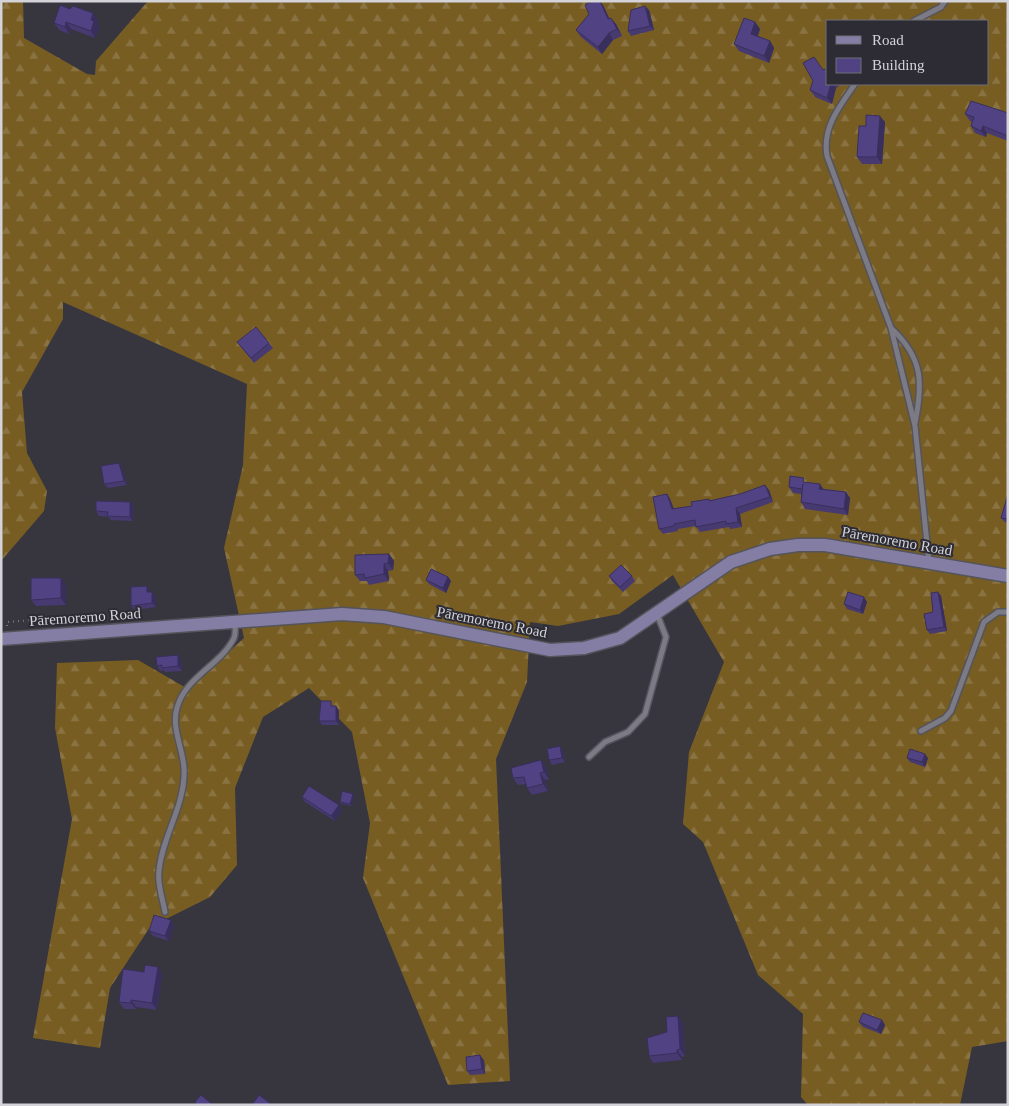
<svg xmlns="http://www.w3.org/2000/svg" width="1009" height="1106" font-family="Georgia,serif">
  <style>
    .forest { fill: url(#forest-firs); fill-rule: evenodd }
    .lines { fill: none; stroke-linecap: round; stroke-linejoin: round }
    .lane-casing { stroke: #54545c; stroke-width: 8 }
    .secondary-casing { stroke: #54545c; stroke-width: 15 }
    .path { stroke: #76767e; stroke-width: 2; stroke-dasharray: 1 4; stroke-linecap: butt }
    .lane { stroke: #7c7b85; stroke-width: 5 }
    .secondary { stroke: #857ea4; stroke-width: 12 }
    .wall { fill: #463a71 }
    .shaded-wall { fill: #392f5c }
    .building { fill: #514383; stroke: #392f5c }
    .labels { text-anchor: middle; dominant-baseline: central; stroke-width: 4; stroke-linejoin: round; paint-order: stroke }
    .street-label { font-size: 15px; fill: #d3d3d9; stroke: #2d2c35 }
  </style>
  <defs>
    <pattern id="forest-firs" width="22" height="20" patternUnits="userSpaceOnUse" patternTransform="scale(1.25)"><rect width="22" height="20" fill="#785d23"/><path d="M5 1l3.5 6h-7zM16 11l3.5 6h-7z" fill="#8a7342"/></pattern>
  </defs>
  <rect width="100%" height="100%" fill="#37363f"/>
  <!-- forest -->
  <path class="forest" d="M1 1H23L24 38 87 74 95 75 96 61 148 1H1008V1041L972 1047 960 1105H808L801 1097 803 1014 758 975 703 842 683 824 689 752 724 662 673 575 619 614 558 626 530 622 527 682 496 759 510 1081 448 1085 363 878 370 823 352 732 309 688 263 717 235 788 237 865 210 897 150 927 110 988 100 1048 33 1038 72 819 55 728 57 663 138 660 188 689 244 638 224 548 243 465 247 384 63 302V319L22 392 27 453 47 491 44 511 1 561ZM828 21H988V84H828Z"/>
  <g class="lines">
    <defs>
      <g id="lane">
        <path d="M914 21 941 7 945 1"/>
        <path d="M855 84C839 107 822 128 827 156L891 328 915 426 929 563"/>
        <path d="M892 329C923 358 923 383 915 423"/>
        <path d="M921 731 945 718 951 711 984 622 998 612H1008"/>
        <path d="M589 757 605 742 628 732 645 714 666 637 657 614"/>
        <path d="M165 912C163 900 157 884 159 871 162 836 186 805 184 768 183 749 171 727 177 708 185 677 221 665 234 638 236 634 235 628 235 623"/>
      </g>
      <path id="secondary" d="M1 639 342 614 384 617 550 650 584 648 620 638 731 562 770 549 798 545H825L1008 576"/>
    </defs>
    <!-- lane casing -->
    <use href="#lane" class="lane-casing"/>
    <!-- secondary casing -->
    <use href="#secondary" class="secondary-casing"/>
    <!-- path -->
    <path class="path" d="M7 626V622L84 616 85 621"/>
    <!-- lane -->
    <use href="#lane" class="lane"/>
    <!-- secondary -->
    <use href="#secondary" class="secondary"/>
  </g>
  <!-- wall -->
  <g class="wall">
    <path d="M603 5 609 19 616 24 622 36 613 40 602 54 581 37 576 30Z"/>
    <path d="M70 9 93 13 98 20 97 24 99 28 95 38 71 29 69 34 59 30 54 23Z"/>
    <path d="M649 10 654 30 631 36 628 31Z"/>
    <path d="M755 22 760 29 758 36 770 41 774 48 769 63 739 51 734 44Z"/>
    <path d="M828 84H842L836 88 832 104 815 97 810 90Z"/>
    <path d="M1008 113V141L987 133 986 137 975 133 971 126 972 122 970 121 965 114Z"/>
    <path d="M885 122 882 164H862L857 157 866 126Z"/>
    <path d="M237 342 269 343 273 348 254 363Z"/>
    <path d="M122 468 127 485 108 488 104 484Z"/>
    <path d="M806 482 824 489 846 492 850 498 848 515 805 509 801 502V494L793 493 789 487Z"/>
    <path d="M769 490 773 502 740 514 742 527 730 529 729 527 700 532 696 526 678 529V531L663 534 659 529 667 494 670 499 674 509 692 506 710 501Z"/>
    <path d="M1008 494V523L1005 522 1001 518Z"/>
    <path d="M130 502 134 507 133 521 111 520 108 517 99 516 96 511Z"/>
    <path d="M389 554 394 561 393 570 388 571 389 581 369 585 367 581H360L355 575Z"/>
    <path d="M609 576H632L635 581 623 592 612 581Z"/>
    <path d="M448 577 451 581 446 593 429 584 426 580Z"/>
    <path d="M61 578 66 585V605L36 606 31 600Z"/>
    <path d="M150 591V592L156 597V607L135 610 131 606Z"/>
    <path d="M938 592 941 596 947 631 930 634 927 630 933 612Z"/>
    <path d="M867 602 863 614 847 609 844 604Z"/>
    <path d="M181 660 182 671 165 672 164 670 160 671 157 666Z"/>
    <path d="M334 705V706H336L339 711V725H322L319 721Z"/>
    <path d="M563 751 565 762 552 765 549 760Z"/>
    <path d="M907 758H928L925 767 910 762Z"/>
    <path d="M541 760 546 767 549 779 545 780 548 791 532 795 527 788 526 784 518 785 513 778Z"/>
    <path d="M353 794 354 796 352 806 341 804 340 802Z"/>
    <path d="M302 797 342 810 335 821 305 802Z"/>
    <path d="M174 925 169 941 153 936 149 931Z"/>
    <path d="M162 974 157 1010 136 1007V1009H124L119 1002Z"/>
    <path d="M882 1020 885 1025 881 1034 863 1027 859 1022Z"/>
    <path d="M683 1023 685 1056 682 1057V1060L653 1063 649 1056 667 1032Z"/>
    <path d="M484 1060 485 1074 470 1075 467 1071Z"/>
  </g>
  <!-- shaded-wall -->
  <g class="shaded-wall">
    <path d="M600 1 603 5 613 26 608 19Z"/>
    <path d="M645 6 649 10 654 30 650 26Z"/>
    <path d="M93 13 98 20 97 24 99 28 95 38 91 31V20Z"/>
    <path d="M611 18 616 24 622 36 617 29Z"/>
    <path d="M66 22 71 29 69 34 65 27Z"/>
    <path d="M755 22 760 29 756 41 751 34Z"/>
    <path d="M609 33 613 40 602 54 598 47Z"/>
    <path d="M770 41 774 48 769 63 764 56Z"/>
    <path d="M831 84H834L836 88 832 104 827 98Z"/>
    <path d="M880 116 885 122 882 164 877 157Z"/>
    <path d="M983 126 987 133 986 137 981 131Z"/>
    <path d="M119 463 122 468 127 485 124 481Z"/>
    <path d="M820 484 824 490 819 489Z"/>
    <path d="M765 485 769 490 773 502 770 497Z"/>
    <path d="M846 492 850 498 848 515 844 509Z"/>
    <path d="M667 494 670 499 676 515 672 509Z"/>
    <path d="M130 502 134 507 133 521 130 517Z"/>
    <path d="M736 508 740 514 742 527 738 522Z"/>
    <path d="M389 554 394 561 393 570 388 563Z"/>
    <path d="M384 564 388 571 389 581 384 574Z"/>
    <path d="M448 577 451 581 446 593 443 588Z"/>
    <path d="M61 578 66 585V605L61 598Z"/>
    <path d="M147 586 150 591V597L147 592Z"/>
    <path d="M152 592 156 597V607L152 603Z"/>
    <path d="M938 592 941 596 947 631 944 627Z"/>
    <path d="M864 597 867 602 863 614 860 610Z"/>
    <path d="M178 655 181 660 182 671 178 666Z"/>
    <path d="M336 706 339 711V725L336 721Z"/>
    <path d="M560 746 563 751 565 762 562 758Z"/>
    <path d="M925 754 928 758 925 767 922 762Z"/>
    <path d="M541 760 546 767 549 779 544 772Z"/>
    <path d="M540 773 545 780 548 791 543 784Z"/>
    <path d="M353 794 354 796 352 806 350 804Z"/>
    <path d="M339 805 342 810 335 821 331 816Z"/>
    <path d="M171 920 174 925 169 941 165 936Z"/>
    <path d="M158 967 162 974 157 1010 152 1003Z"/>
    <path d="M131 1000 136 1007V1009L131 1003Z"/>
    <path d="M678 1016 683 1023 685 1056 680 1049Z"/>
    <path d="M882 1020 885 1025 881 1034 877 1030Z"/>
    <path d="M677 1050 682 1057V1060L677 1053Z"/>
    <path d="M480 1055 484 1060 485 1074 482 1069Z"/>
  </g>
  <!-- building -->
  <g class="building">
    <path d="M592 1H600L608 19 611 18 617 29 609 33 598 47 576 30 589 14 585 5Z"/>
    <path d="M60 5 70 9 73 6 93 13 91 20 94 21 91 31 66 22 65 27 54 23Z"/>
    <path d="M645 6 650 26 628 31 631 10Z"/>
    <path d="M744 18 755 22 751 34 770 41 764 56 734 44Z"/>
    <path d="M814 57 823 70 828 68V84H831L827 98 810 90 813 81 803 63Z"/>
    <path d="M971 101 1008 113V136L983 126 981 131 971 126 974 117 965 114Z"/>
    <path d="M866 115 880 116 877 157H857L859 126H866Z"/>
    <path d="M256 327 269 343 251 358 237 342Z"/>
    <path d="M119 463 124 481 104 484 101 466Z"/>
    <path d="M790 476 804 478 803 482 820 484 819 489 846 492 844 509 801 502 803 484 802 489 789 487Z"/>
    <path d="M765 485 770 497 736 508 738 522 726 524V521L696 527 695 520 674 524V526L659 529 653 497 667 494 672 509 692 506 691 502 709 499V501L740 494Z"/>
    <path d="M1008 494V519L1001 518Z"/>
    <path d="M96 501 130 502V517L107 516 108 512 96 511Z"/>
    <path d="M389 554 388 563 384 564V574L365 578 364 574 355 575V555Z"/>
    <path d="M621 565 632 576 620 587 609 576Z"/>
    <path d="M431 569 448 577 443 588 426 580Z"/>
    <path d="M31 578H61V598L31 600Z"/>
    <path d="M147 586V592H152V603L131 606V587Z"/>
    <path d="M848 592 864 597 860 610 844 604Z"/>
    <path d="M938 592 944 627 927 630 924 614 933 612 931 593Z"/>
    <path d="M178 655V666L162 668V665L157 666 156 657Z"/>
    <path d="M321 701H331V706H336V721H319Z"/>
    <path d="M560 746 562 758 549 760 547 749Z"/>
    <path d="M910 749 925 754 922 762 907 758Z"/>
    <path d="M541 760 544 772 540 773 543 784 527 788 524 777 513 778 511 768Z"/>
    <path d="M309 786 339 805 331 816 302 797Z"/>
    <path d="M342 791 353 794 350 804 340 802Z"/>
    <path d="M154 915 171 920 165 936 149 931Z"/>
    <path d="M145 965 158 967 152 1003 131 1000V1003L119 1002 123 969 144 972Z"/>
    <path d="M863 1013 882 1020 877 1030 859 1022Z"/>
    <path d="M678 1016 680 1049 677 1050V1053L649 1056 647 1038 667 1032 666 1017Z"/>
    <path d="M480 1055 482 1069 467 1071 466 1057Z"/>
    <path d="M201 1095 213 1105H197L195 1102Z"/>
    <path d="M259 1095 271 1104 270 1105H252Z"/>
  </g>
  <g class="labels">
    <!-- street labels -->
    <g class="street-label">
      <text transform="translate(897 541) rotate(10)">Pāremoremo Road</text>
      <text transform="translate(85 617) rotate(-4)">Pāremoremo Road</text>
      <text transform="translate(492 622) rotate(11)">Pāremoremo Road</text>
    </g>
  </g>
  <!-- border -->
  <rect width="1009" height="1106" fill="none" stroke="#d3d3d9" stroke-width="5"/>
  <!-- legend -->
  <rect x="826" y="20" width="162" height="65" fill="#2d2c35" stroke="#6f6f77"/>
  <rect x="836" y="36" width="25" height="8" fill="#857ea4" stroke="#6f6f77"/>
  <text x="872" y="45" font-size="15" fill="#d3d3d9">Road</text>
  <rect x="836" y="58" width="25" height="15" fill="#514383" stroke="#6f6f77"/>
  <text x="872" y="70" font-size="15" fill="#d3d3d9">Building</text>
</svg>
